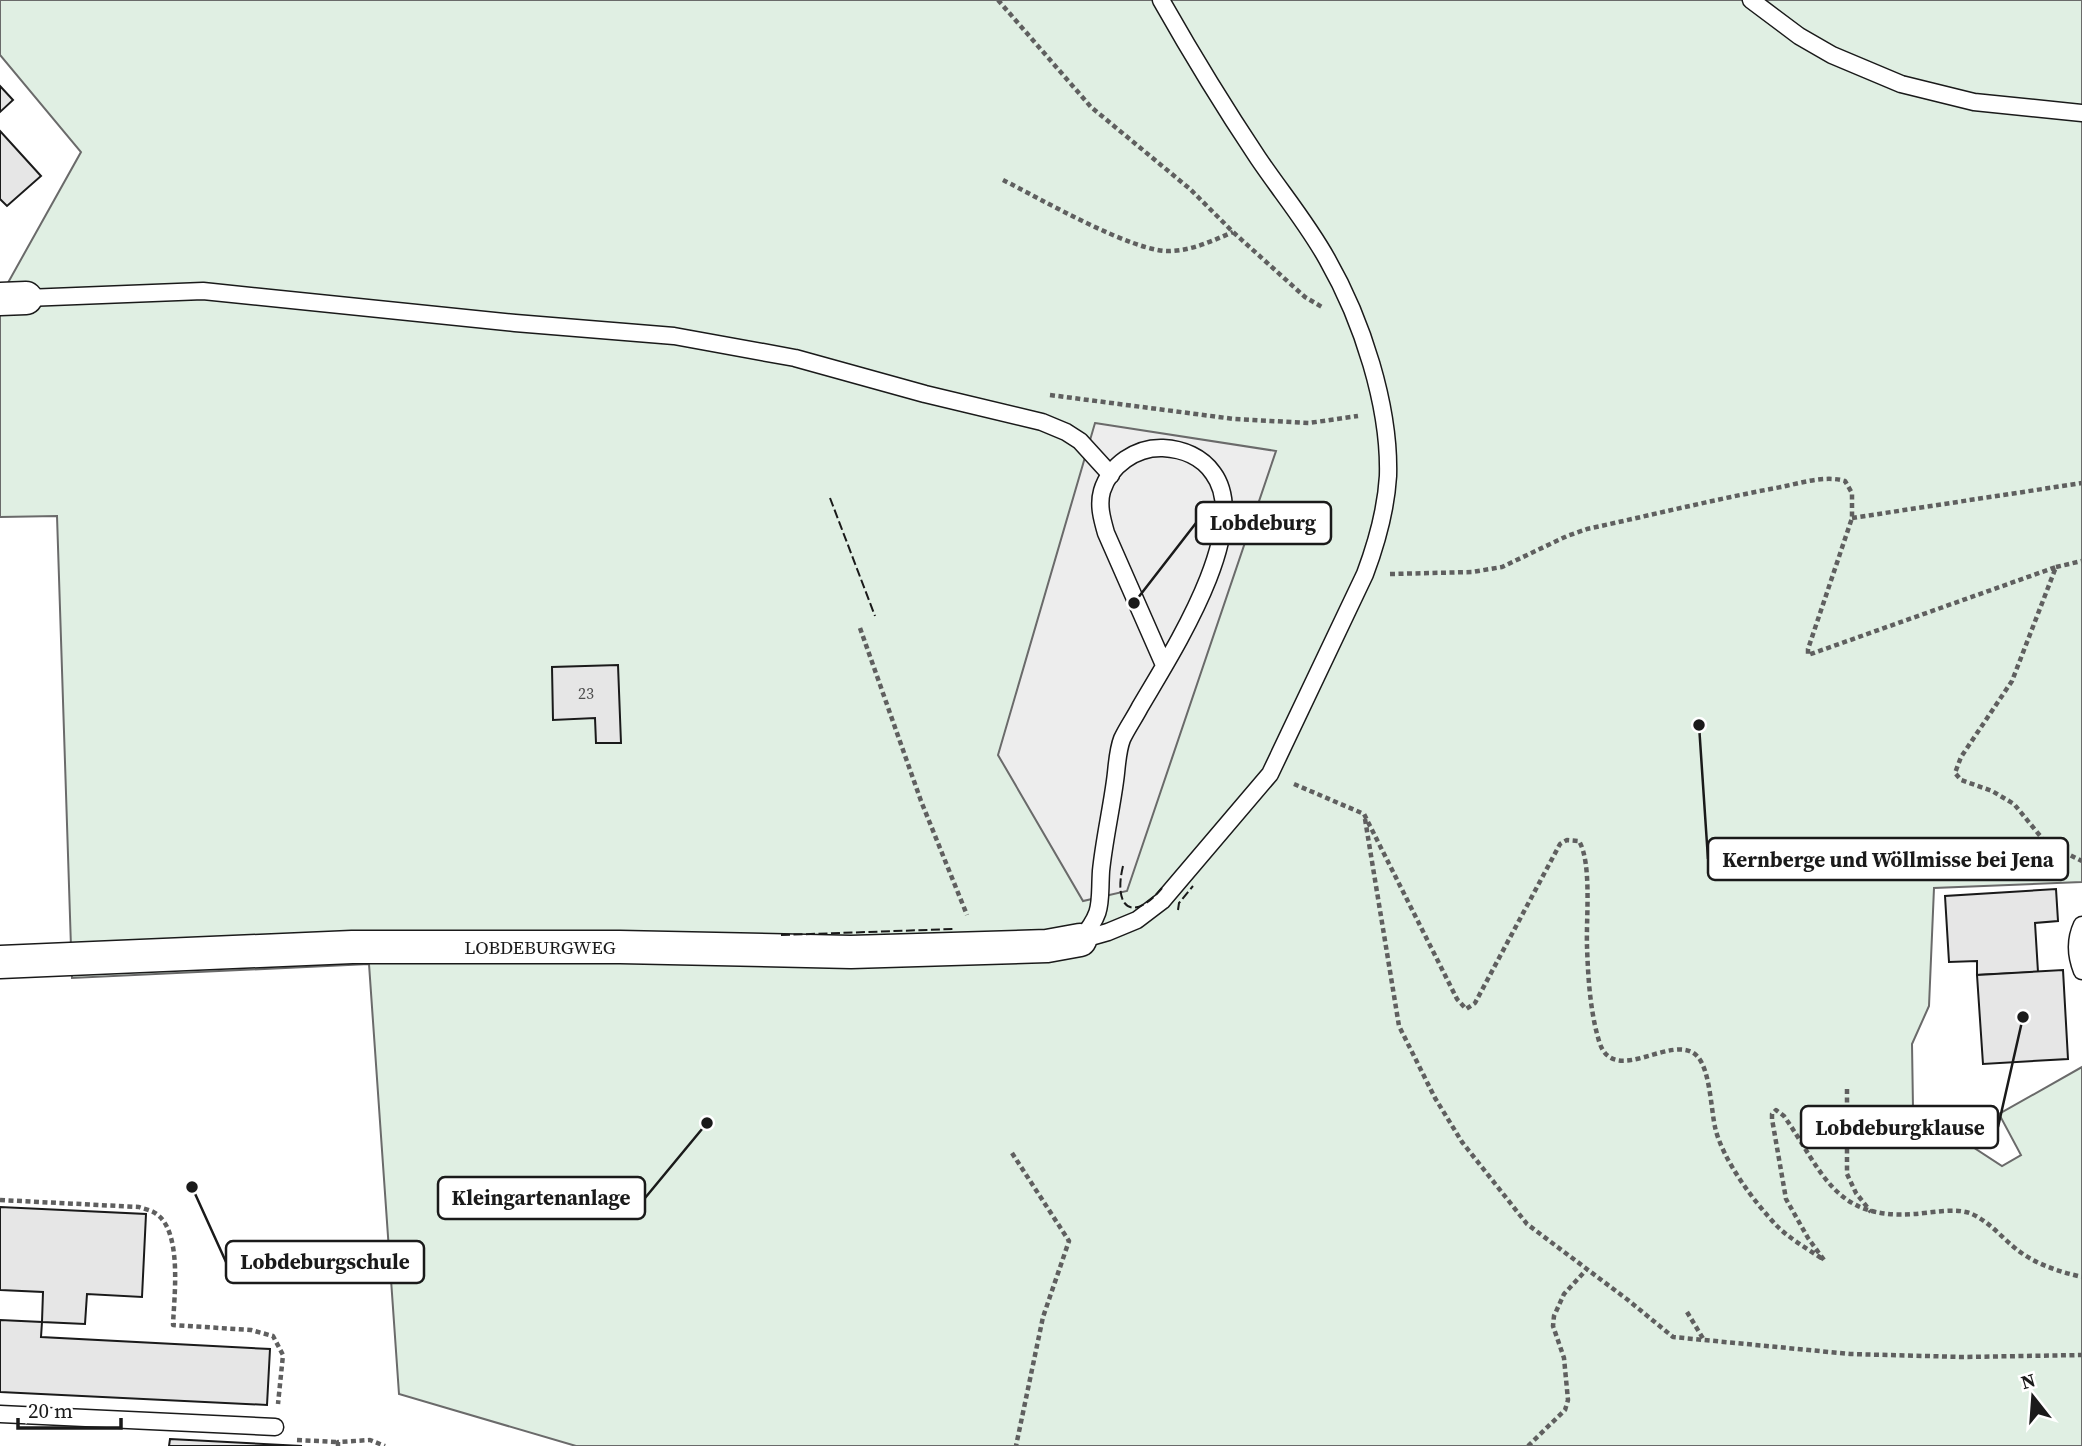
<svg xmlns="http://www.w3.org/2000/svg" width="2082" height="1446" font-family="'Source Serif 4',serif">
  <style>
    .green { fill: #e0efe3; stroke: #6a6a6a; stroke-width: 2 }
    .parking { fill: #ededed; stroke: #6a6a6a; stroke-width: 2 }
    .building { fill: #e6e6e6; stroke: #1a1a1a; stroke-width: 2 }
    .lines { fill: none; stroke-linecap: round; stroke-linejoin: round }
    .service-casing { stroke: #1a1a1a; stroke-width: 19 }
    .minor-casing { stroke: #1a1a1a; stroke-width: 35 }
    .path { stroke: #5f5f5f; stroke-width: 4.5; stroke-dasharray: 5 3.5; stroke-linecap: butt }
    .service { stroke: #fff; stroke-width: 16 }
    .minor { stroke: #fff; stroke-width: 32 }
    .fence { stroke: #1a1a1a; stroke-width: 2; stroke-dasharray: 9 3.5; stroke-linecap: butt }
    .labels { text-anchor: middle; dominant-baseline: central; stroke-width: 5; stroke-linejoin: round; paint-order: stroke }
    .number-label { font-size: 16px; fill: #4d4d4d }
    .street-label { font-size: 19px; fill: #1a1a1a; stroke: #fff }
    .leader { fill: none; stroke: #1a1a1a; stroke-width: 2.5 }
    .callout-dot { fill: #1a1a1a; stroke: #fff; stroke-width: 2.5 }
    .callout { fill: #fff; stroke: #1a1a1a; stroke-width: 2.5 }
    .callout-label { font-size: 21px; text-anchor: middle; font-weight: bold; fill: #1a1a1a }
  </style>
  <rect width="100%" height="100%" fill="#fff"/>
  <!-- green -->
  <path class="green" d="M0 0H2082V882L1934 888 1929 1006 1912 1044 1913 1108 2002 1166 2021 1155 1999 1114 2082 1067V1446H576L399 1394 369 964 72 978 57 516 0 517V297L81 152 0 55Z"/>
  <!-- parking -->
  <path class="parking" d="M1095 423 1276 451 1127 891 1083 901 998 755Z"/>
  <!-- building -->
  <g class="building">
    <path d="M0 86 13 100 0 112Z"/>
    <path d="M0 131 41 176 7 206 0 199Z"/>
    <path d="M618 665 621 743H596L595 718 553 720 552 667Z"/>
    <path d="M2056 889 2058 921 2035 923 2038 972 1977 975V961L1949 962 1945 896Z"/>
    <path d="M2063 970 2068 1059 1983 1064 1977 975Z"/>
    <path d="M0 1207 146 1214 142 1297 87 1294 85 1324 42 1322 43 1292 0 1290Z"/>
    <path d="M0 1320 42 1322 41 1337 270 1349 267 1405 0 1392Z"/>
    <path d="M170 1439 302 1446H169Z"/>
  </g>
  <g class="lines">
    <defs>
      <g id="service">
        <path d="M1751 0 1799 36 1832 55 1901 84 1974 102 2082 113"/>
        <path d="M26 298 203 291 515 323 674 336 795 358 925 394 1042 422 1066 432 1080 441 1111 475"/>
        <path d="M2082 925C2075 940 2076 956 2082 971"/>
        <path d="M1080 940 1108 932 1137 920 1162 901 1270 774 1365 574C1377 542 1386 510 1388 476 1390 406 1362 320 1327 259 1307 223 1281 192 1258 158 1224 107 1191 53 1161 0"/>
        <path d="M1080 940C1104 911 1099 905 1101 871 1104 841 1111 811 1115 781 1117 768 1117 752 1122 739 1127 728 1135 717 1140 707 1169 657 1254 528 1213 473 1202 457 1183 449 1163 448 1136 447 1110 465 1102 491 1098 505 1102 519 1106 533L1164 665"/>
        <path d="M0 1414 275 1427"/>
      </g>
      <g id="minor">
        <path d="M0 299 26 298"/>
        <path d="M0 962 352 947H620L851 952 1047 946 1080 940"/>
      </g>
    </defs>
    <!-- service casing -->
    <use href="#service" class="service-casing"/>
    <!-- minor casing -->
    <use href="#minor" class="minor-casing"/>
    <!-- path -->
    <g class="path">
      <path d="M998 0 1091 107 1190 189 1233 232 1305 297 1322 307"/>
      <path d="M1003 180C1039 198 1136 254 1171 251 1193 250 1212 241 1233 232"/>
      <path d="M1050 395 1234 419 1309 423 1358 416"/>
      <path d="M1852 518 2082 483"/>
      <path d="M2056 567 2082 561"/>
      <path d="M1390 574 1472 572 1502 567 1567 536 1587 529C1652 515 1716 499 1781 487 1801 483 1825 475 1845 481L1852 493V518L1808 649V655L2056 567 2012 681 1961 757 1955 773 1961 780 1992 791 2014 804 2046 843 2082 861"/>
      <path d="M860 628 921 801 967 915"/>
      <path d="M1294 784 1364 814 1457 999 1466 1009 1475 1003 1560 844 1567 840 1579 841C1592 863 1586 919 1587 946 1588 977 1590 1011 1599 1041 1613 1089 1673 1031 1697 1056 1710 1069 1711 1109 1715 1127 1722 1159 1754 1202 1777 1226 1790 1239 1808 1249 1824 1260L1808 1238 1786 1199 1772 1119V1114L1776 1110 1784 1116C1823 1172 1834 1220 1914 1214 1932 1213 1956 1207 1972 1214 1992 1223 2005 1242 2023 1254 2041 1266 2061 1272 2082 1277"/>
      <path d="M1365 819 1399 1026 1435 1098 1462 1142 1527 1224 1628 1300 1673 1337 1850 1354 1963 1357 2082 1355"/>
      <path d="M1847 1089V1174L1856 1193 1871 1212"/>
      <path d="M1012 1153 1069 1241 1043 1317 1016 1446"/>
      <path d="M0 1200 139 1207C144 1209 151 1210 155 1213 183 1230 174 1297 173 1325L251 1330 273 1336 283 1355 278 1404"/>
      <path d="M1687 1312 1704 1340"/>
      <path d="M297 1440 338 1442"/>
      <path d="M338 1446V1442L370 1440 385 1446"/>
      <path d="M1528 1446 1565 1410 1568 1400 1564 1358 1553 1326 1554 1316 1564 1294 1586 1270"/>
    </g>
    <!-- service -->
    <use href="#service" class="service"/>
    <!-- minor -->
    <use href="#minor" class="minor"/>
    <!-- fence -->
    <g class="fence">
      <path d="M830 498 875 616"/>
      <path d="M1123 866C1113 907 1132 924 1162 888"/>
      <path d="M1178 910 1179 903 1193 886"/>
      <path d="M781 935 954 929"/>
    </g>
  </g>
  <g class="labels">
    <!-- number labels -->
    <g class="number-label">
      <text x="586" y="693">23</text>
    </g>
    <!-- street labels -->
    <g class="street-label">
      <text x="540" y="947">LOBDEBURGWEG</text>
    </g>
  </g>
  <!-- callouts -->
  <path class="leader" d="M1134 603L1196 523M1699 725L1708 859M2023 1017L1998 1127M707 1123L645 1198M192 1187L226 1262"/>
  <g class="callout-dot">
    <circle cx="1134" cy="603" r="7"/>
    <circle cx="1699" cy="725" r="7"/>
    <circle cx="2023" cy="1017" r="7"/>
    <circle cx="707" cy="1123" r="7"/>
    <circle cx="192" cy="1187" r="7"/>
  </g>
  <g class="callout">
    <rect x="1196" y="502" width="135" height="42" rx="7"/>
    <rect x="1708" y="838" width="360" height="42" rx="7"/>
    <rect x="1801" y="1106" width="197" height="42" rx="7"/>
    <rect x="438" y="1177" width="207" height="42" rx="7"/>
    <rect x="226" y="1241" width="198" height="42" rx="7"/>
  </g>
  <g class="callout-label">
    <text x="1263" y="530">Lobdeburg</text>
    <text x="1888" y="867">Kernberge und Wöllmisse bei Jena</text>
    <text x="1900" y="1135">Lobdeburgklause</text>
    <text x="541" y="1205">Kleingartenanlage</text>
    <text x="325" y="1269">Lobdeburgschule</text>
  </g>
  <!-- north arrow -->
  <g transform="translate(2033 1397) rotate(343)" stroke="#ffffff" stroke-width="5" paint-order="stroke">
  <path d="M0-5L12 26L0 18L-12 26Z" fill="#1a1a1a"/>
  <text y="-10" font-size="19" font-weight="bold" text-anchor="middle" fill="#1a1a1a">N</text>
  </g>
  <!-- scale -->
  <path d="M18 1418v10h103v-10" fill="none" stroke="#1a1a1a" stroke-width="3.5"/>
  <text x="28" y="1418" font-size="21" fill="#1a1a1a" stroke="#ffffff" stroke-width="5" paint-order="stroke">20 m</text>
</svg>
